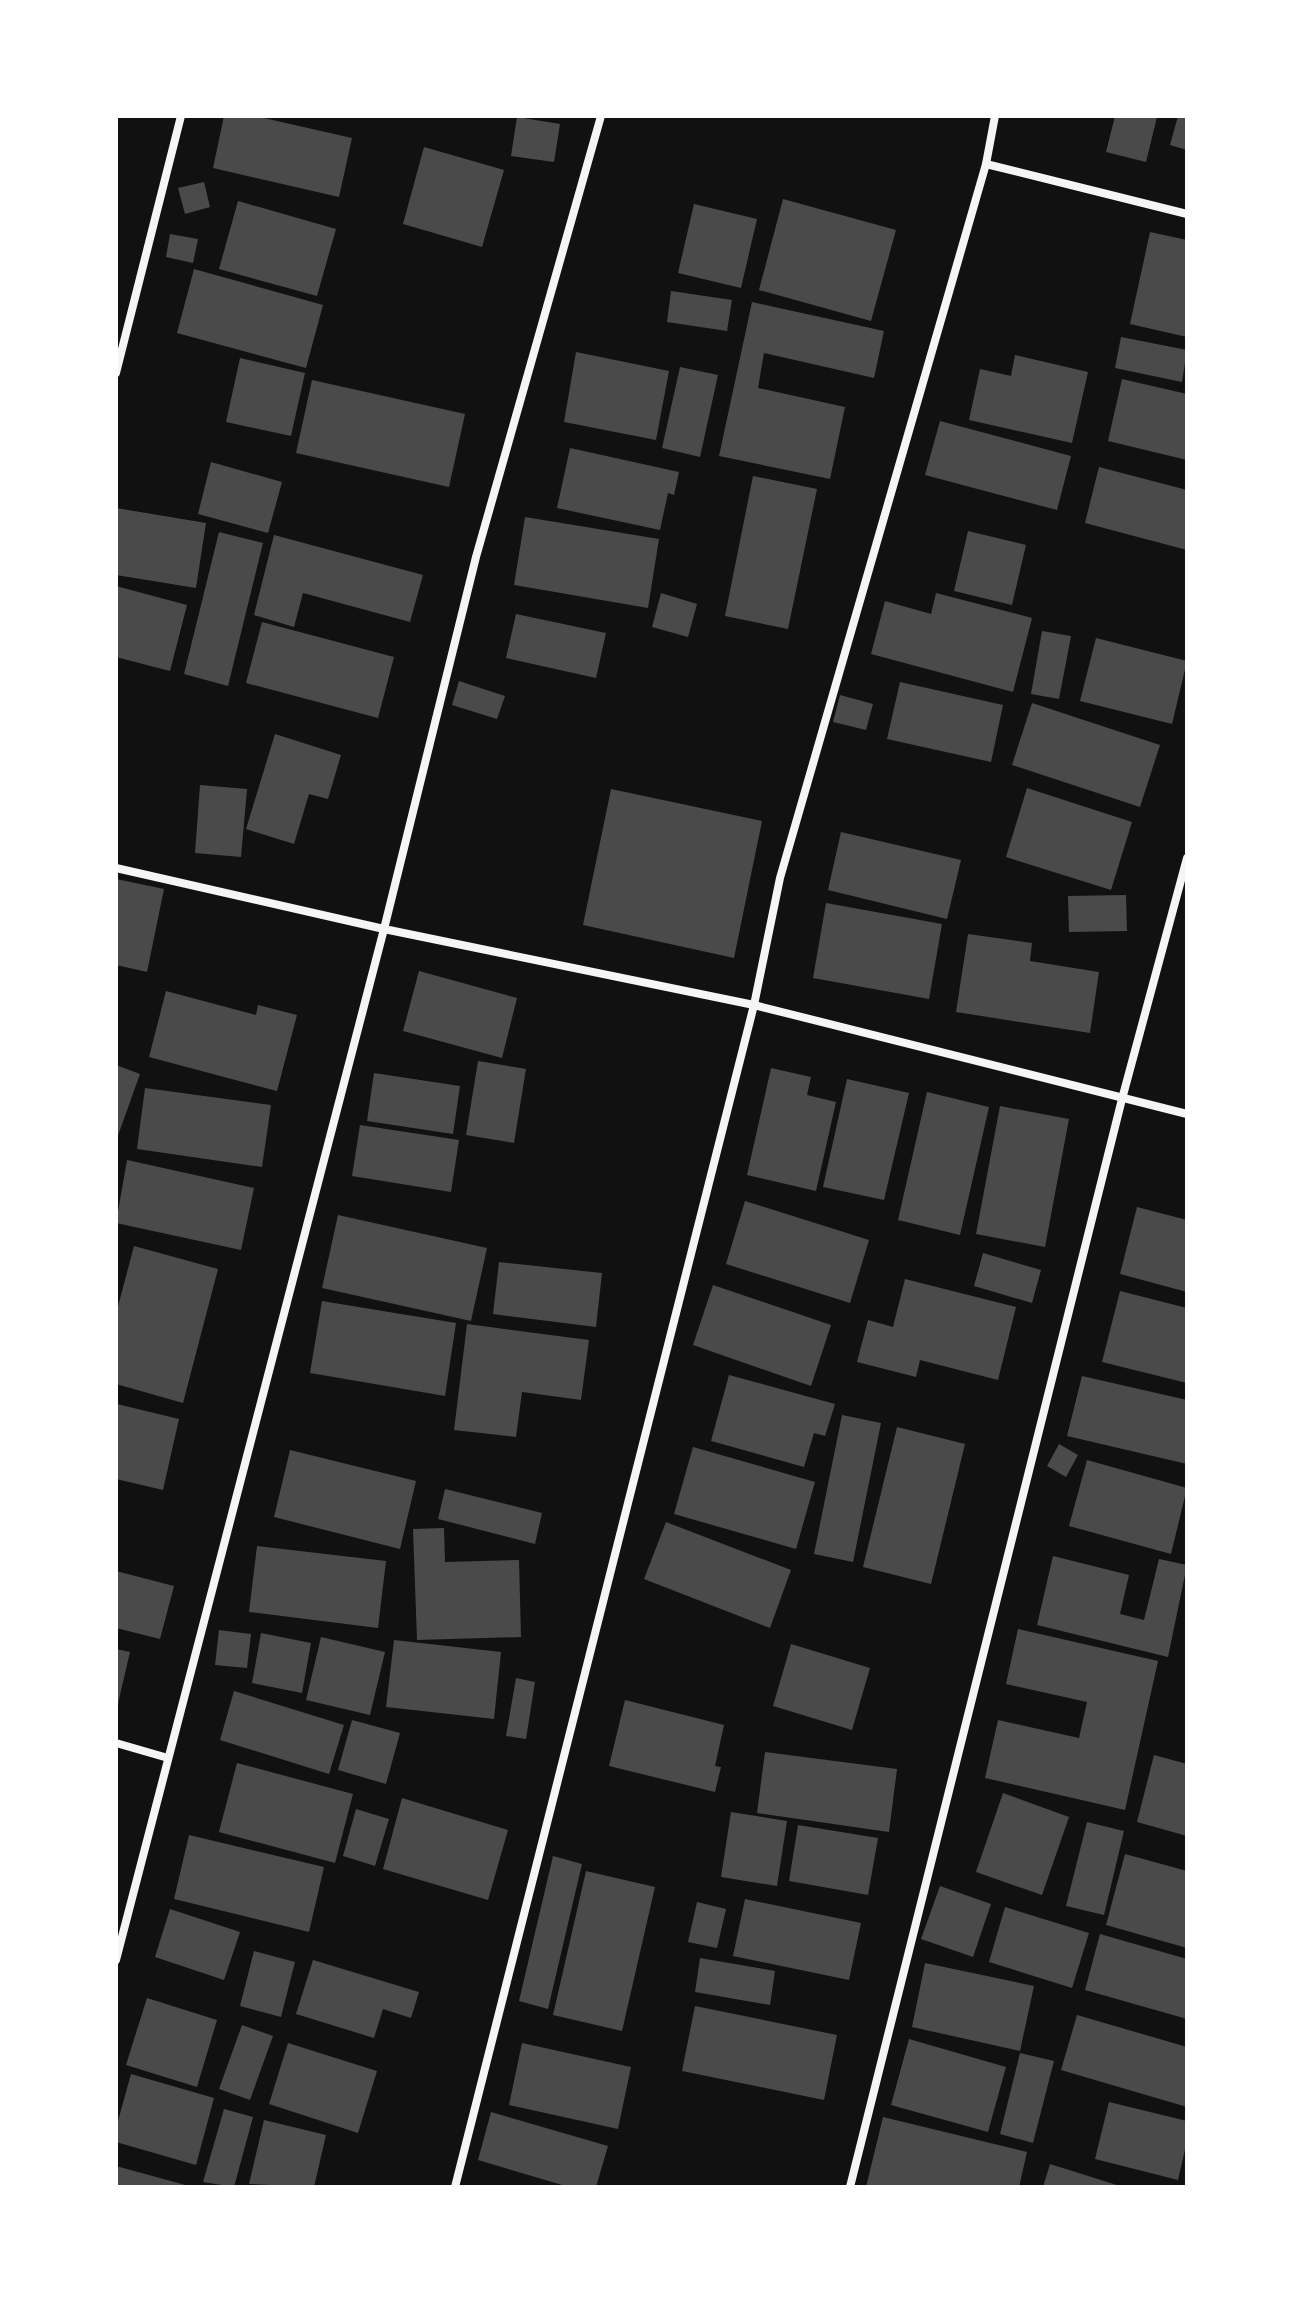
<svg xmlns="http://www.w3.org/2000/svg" width="1303" height="2303" font-family="Rubik,sans-serif">
  <style>
    .building { fill: #4a4a4a }
    .lines { fill: none; stroke-linecap: round; stroke-linejoin: round }
    .minor { stroke: #f5f5f5; stroke-width: 8 }
  </style>
  <rect width="100%" height="100%" fill="#111"/>
  <!-- building -->
  <g class="building">
    <path d="M224 116H255L352 138 339 197 213 168Z"/>
    <path d="M1115 116 1157 117 1146 162 1106 152Z"/>
    <path d="M1178 116H1187V150L1170 145Z"/>
    <path d="M517 117 560 124 554 162 511 156Z"/>
    <path d="M424 147 504 170 482 247 403 224Z"/>
    <path d="M204 182 210 207 185 214 178 188Z"/>
    <path d="M783 199 896 230 871 321 759 290Z"/>
    <path d="M238 201 336 229 317 296 219 269Z"/>
    <path d="M694 204 757 219 741 288 678 273Z"/>
    <path d="M1150 232 1187 240V337L1130 324Z"/>
    <path d="M170 234 198 239 193 263 166 257Z"/>
    <path d="M194 269 323 305 306 368 177 333Z"/>
    <path d="M671 291 732 300 727 331 667 322Z"/>
    <path d="M752 302 884 331 874 378 764 353 758 388 845 407 830 479 719 456Z"/>
    <path d="M1121 337 1187 350 1182 382 1115 368Z"/>
    <path d="M576 352 669 371 656 440 564 422Z"/>
    <path d="M1015 355 1088 372 1072 443 969 420 980 369 1011 376Z"/>
    <path d="M240 358 305 373 291 436 226 422Z"/>
    <path d="M680 367 718 375 700 457 662 448Z"/>
    <path d="M1122 379 1187 394V460L1108 441Z"/>
    <path d="M312 380 465 414 449 487 296 453Z"/>
    <path d="M940 421 1071 456 1057 510 925 475Z"/>
    <path d="M570 448 679 472 674 495 668 493 660 530 557 508Z"/>
    <path d="M211 462 282 482 268 533 198 514Z"/>
    <path d="M1099 467 1187 490V550L1085 523Z"/>
    <path d="M753 476 817 489 788 629 725 616Z"/>
    <path d="M116 508 206 523 196 588 116 575Z"/>
    <path d="M525 517 659 539 648 608 514 585Z"/>
    <path d="M968 531 1026 545 1012 605 954 591Z"/>
    <path d="M219 532 263 543 228 686 184 674Z"/>
    <path d="M274 535 423 575 410 622 303 593 294 627 254 615Z"/>
    <path d="M116 586 187 605 170 671 116 657Z"/>
    <path d="M661 593 697 604 688 637 652 627Z"/>
    <path d="M936 593 1032 618 1013 692 871 654 885 601 931 614Z"/>
    <path d="M516 614 606 633 596 678 506 658Z"/>
    <path d="M262 622 394 657 378 718 246 683Z"/>
    <path d="M1042 631 1071 636 1059 699 1031 694Z"/>
    <path d="M1096 638 1187 661 1172 724 1080 701Z"/>
    <path d="M459 681 505 696 497 719 452 705Z"/>
    <path d="M900 682 1003 705 991 762 887 739Z"/>
    <path d="M840 695 873 704 866 730 833 722Z"/>
    <path d="M1032 703 1160 745 1140 807 1012 765Z"/>
    <path d="M275 734 341 755 328 799 309 794 294 844 246 829Z"/>
    <path d="M200 785 247 789 241 857 195 853Z"/>
    <path d="M1027 788 1132 822 1111 890 1006 857Z"/>
    <path d="M611 789 762 821 734 958 583 925Z"/>
    <path d="M841 832 961 860 947 919 828 890Z"/>
    <path d="M116 879 164 889 147 972 116 965Z"/>
    <path d="M1126 895 1127 931 1069 932 1068 896Z"/>
    <path d="M826 903 942 924 929 999 813 978Z"/>
    <path d="M968 934 1032 943 1030 961 1099 972 1090 1033 956 1012Z"/>
    <path d="M419 971 517 998 502 1058 403 1031Z"/>
    <path d="M166 991 256 1015 258 1005 297 1015 277 1091 149 1057Z"/>
    <path d="M478 1061 526 1069 514 1143 466 1135Z"/>
    <path d="M116 1065 140 1074 116 1141Z"/>
    <path d="M771 1068 811 1077 807 1095 836 1102 816 1191 747 1175Z"/>
    <path d="M374 1073 460 1086 453 1134 367 1121Z"/>
    <path d="M847 1079 909 1093 884 1200 823 1187Z"/>
    <path d="M145 1088 271 1105 262 1167 137 1149Z"/>
    <path d="M927 1092 989 1107 960 1235 898 1220Z"/>
    <path d="M1000 1106 1069 1119 1045 1247 976 1234Z"/>
    <path d="M360 1125 459 1140 451 1192 352 1176Z"/>
    <path d="M127 1160 254 1188 241 1250 116 1223Z"/>
    <path d="M745 1201 869 1240 850 1303 726 1264Z"/>
    <path d="M1137 1207 1187 1220V1292L1120 1274Z"/>
    <path d="M338 1215 487 1248 471 1321 322 1288Z"/>
    <path d="M134 1246 218 1269 183 1403 116 1384V1314Z"/>
    <path d="M983 1253 1041 1270 1032 1303 974 1286Z"/>
    <path d="M499 1262 602 1273 596 1327 493 1314Z"/>
    <path d="M905 1279 1016 1307 998 1380 920 1360 916 1377 857 1362 868 1320 893 1327Z"/>
    <path d="M713 1285 831 1325 811 1386 693 1345Z"/>
    <path d="M1120 1291 1187 1308V1383L1102 1362Z"/>
    <path d="M322 1301 456 1323 445 1396 310 1373Z"/>
    <path d="M467 1324 589 1340 581 1400 522 1392 516 1437 454 1430Z"/>
    <path d="M729 1375 835 1404 825 1436 814 1433 804 1467 711 1441Z"/>
    <path d="M1082 1376 1187 1400V1464L1067 1436Z"/>
    <path d="M117 1404 179 1419 163 1490 116 1479Z"/>
    <path d="M842 1415 881 1423 853 1562 814 1554Z"/>
    <path d="M897 1427 965 1444 931 1584 863 1567Z"/>
    <path d="M1059 1444 1078 1455 1066 1477 1047 1466Z"/>
    <path d="M693 1447 815 1482 796 1549 674 1514Z"/>
    <path d="M290 1450 416 1481 400 1549 274 1517Z"/>
    <path d="M1087 1460 1187 1488 1171 1554 1069 1526Z"/>
    <path d="M445 1489 542 1513 535 1544 438 1519Z"/>
    <path d="M666 1522 791 1570 770 1628 644 1579Z"/>
    <path d="M444 1528 445 1562 519 1560 521 1637 417 1640 413 1529Z"/>
    <path d="M257 1546 386 1561 378 1628 249 1612Z"/>
    <path d="M1053 1556 1129 1575 1120 1614 1144 1620 1159 1559 1187 1565 1168 1657 1037 1625Z"/>
    <path d="M116 1571 174 1586 160 1639 116 1628Z"/>
    <path d="M1018 1629 1158 1661 1125 1810 985 1778 998 1720 1079 1738 1087 1702 1006 1684Z"/>
    <path d="M219 1630 251 1634 247 1668 215 1665Z"/>
    <path d="M261 1633 311 1643 302 1693 252 1683Z"/>
    <path d="M321 1637 385 1652 370 1715 306 1700Z"/>
    <path d="M394 1640 501 1652 494 1719 386 1707Z"/>
    <path d="M791 1644 870 1668 852 1730 773 1706Z"/>
    <path d="M116 1649 130 1652 117 1708H116Z"/>
    <path d="M516 1678 535 1682 526 1739 506 1736Z"/>
    <path d="M234 1691 344 1725 329 1774 220 1740Z"/>
    <path d="M625 1700 724 1725 715 1766 721 1767 715 1792 609 1766Z"/>
    <path d="M352 1720 400 1733 386 1784 338 1770Z"/>
    <path d="M765 1752 897 1769 889 1832 757 1813Z"/>
    <path d="M1154 1755 1187 1764V1836L1137 1822Z"/>
    <path d="M237 1763 353 1794 335 1863 219 1832Z"/>
    <path d="M1003 1793 1069 1817 1042 1895 976 1872Z"/>
    <path d="M402 1798 508 1830 488 1900 383 1869Z"/>
    <path d="M356 1809 389 1819 375 1866 343 1856Z"/>
    <path d="M731 1812 787 1821 777 1886 721 1877Z"/>
    <path d="M1087 1822 1124 1831 1104 1915 1066 1906Z"/>
    <path d="M798 1825 878 1838 868 1895 789 1881Z"/>
    <path d="M189 1835 324 1867 309 1932 174 1899Z"/>
    <path d="M1125 1854 1187 1871V1948L1106 1925Z"/>
    <path d="M553 1856 582 1864 548 2009 519 2001Z"/>
    <path d="M586 1871 655 1887 622 2031 553 2015Z"/>
    <path d="M940 1886 991 1904 973 1957 921 1939Z"/>
    <path d="M745 1899 861 1923 849 1980 733 1956Z"/>
    <path d="M697 1902 726 1909 717 1948 688 1942Z"/>
    <path d="M1005 1907 1089 1933 1072 1988 989 1962Z"/>
    <path d="M170 1909 240 1932 224 1980 155 1957Z"/>
    <path d="M1100 1934 1187 1959V2019L1085 1990Z"/>
    <path d="M254 1951 295 1962 281 2017 240 2006Z"/>
    <path d="M700 1958 775 1971 770 2005 695 1992Z"/>
    <path d="M313 1960 419 1992 411 2018 383 2009 374 2038 296 2014Z"/>
    <path d="M925 1963 1034 1986 1020 2051 912 2027Z"/>
    <path d="M147 1998 217 2020 197 2087 126 2065Z"/>
    <path d="M695 2006 837 2035 824 2100 682 2071Z"/>
    <path d="M1077 2015 1187 2047V2107L1061 2070Z"/>
    <path d="M242 2025 273 2036 250 2100 219 2089Z"/>
    <path d="M909 2039 1006 2067 988 2132 891 2105Z"/>
    <path d="M288 2043 377 2071 358 2133 269 2104Z"/>
    <path d="M522 2043 631 2067 618 2129 509 2105Z"/>
    <path d="M1020 2053 1054 2061 1033 2143 1000 2134Z"/>
    <path d="M131 2074 214 2098 196 2165 116 2142V2128Z"/>
    <path d="M1109 2102 1187 2121V2141L1178 2180 1095 2159Z"/>
    <path d="M224 2109 253 2117 234 2187 203 2182Z"/>
    <path d="M491 2112 608 2146 596 2187H569L478 2160Z"/>
    <path d="M883 2117 1027 2152 1019 2187H866Z"/>
    <path d="M264 2120 326 2135 314 2187 249 2184Z"/>
    <path d="M1050 2164 1120 2186 1119 2187H1043Z"/>
    <path d="M116 2166 189 2186V2187H116Z"/>
  </g>
  <g class="lines">
    <!-- minor -->
    <g class="minor">
      <path d="M986 164 1187 214"/>
      <path d="M116 373 181 116"/>
      <path d="M116 868 384 929 754 1005 1187 1114"/>
      <path d="M116 1743 168 1758"/>
      <path d="M116 1960 384 929 476 557 601 116"/>
      <path d="M455 2187 754 1005 780 878 986 164 995 116"/>
      <path d="M850 2187 1122 1099 1187 858"/>
    </g>
  </g>
  <!-- border -->
  <rect width="1303" height="2303" fill="none" stroke="#ffffff" stroke-width="236"/>
</svg>
